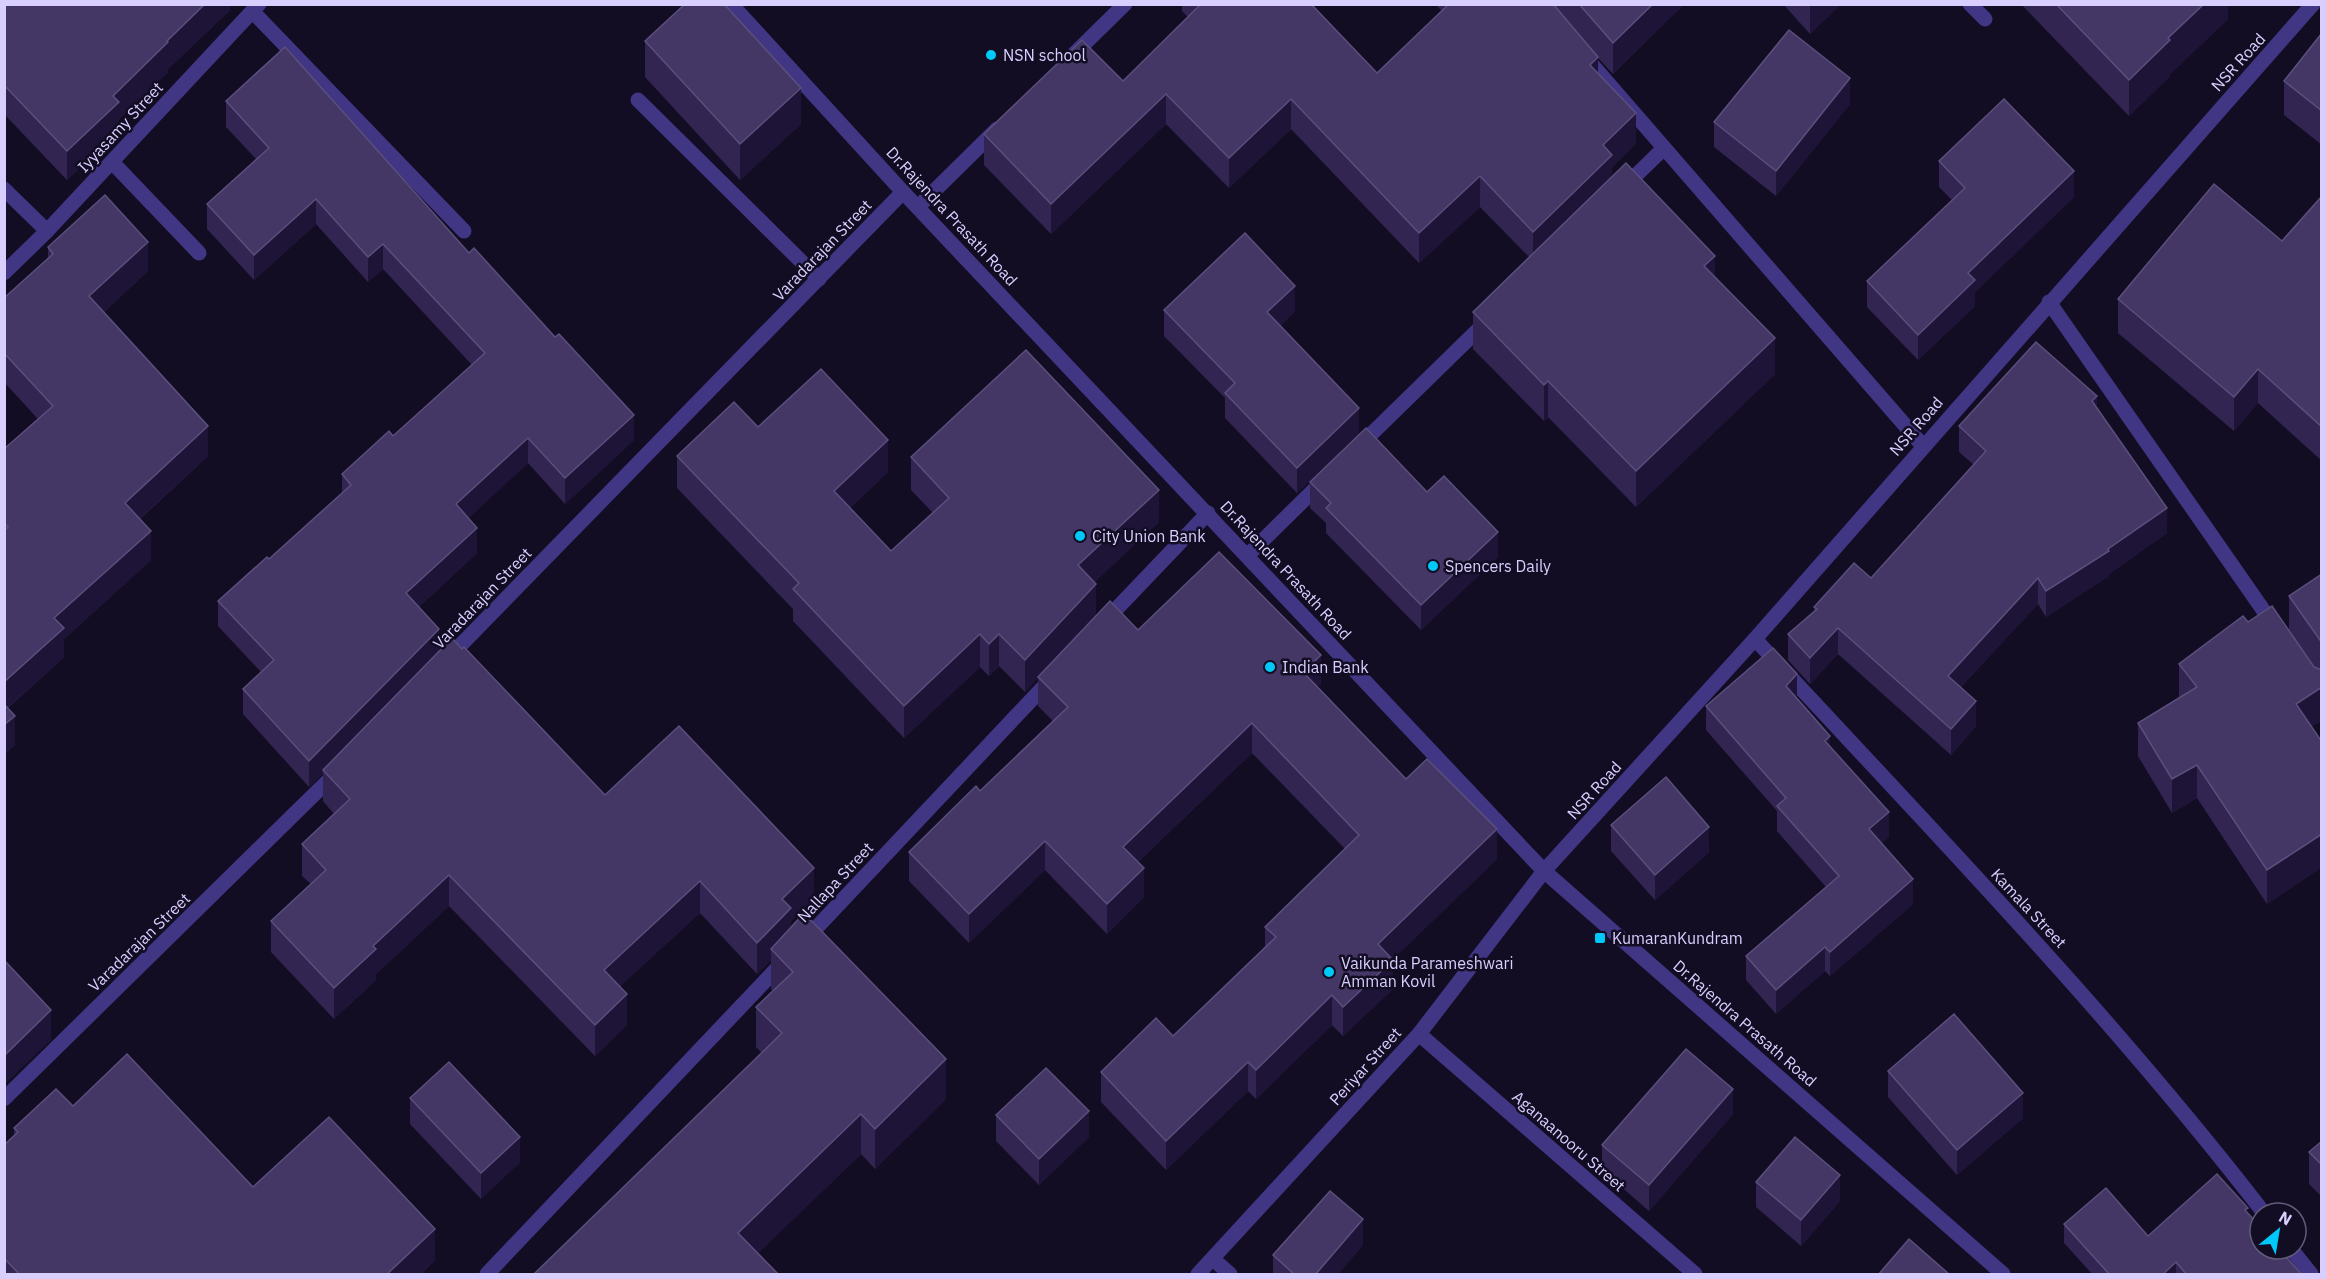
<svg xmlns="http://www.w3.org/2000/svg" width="2326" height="1279" font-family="'IBM Plex Sans',sans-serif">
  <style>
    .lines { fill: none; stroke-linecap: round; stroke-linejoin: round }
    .minor { stroke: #403684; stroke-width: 15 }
    .wall { fill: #322552 }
    .shaded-wall { fill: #1e1437 }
    .building { fill: #443765; stroke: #5b4f7d; stroke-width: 1.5 }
    .poi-dot { fill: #00c9fa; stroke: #130d23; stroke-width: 2 }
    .labels { text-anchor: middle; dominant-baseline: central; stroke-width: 5; stroke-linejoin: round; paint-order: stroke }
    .poi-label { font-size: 16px; fill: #d9cfff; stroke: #130d23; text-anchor: start }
    .street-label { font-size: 16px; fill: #d9cfff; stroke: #130d23 }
  </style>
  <rect width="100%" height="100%" fill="#130d23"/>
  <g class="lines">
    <!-- minor -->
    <g class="minor">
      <path d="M731 4 903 192 1544 871 2003 1274"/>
      <path d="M1970 4 1985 19"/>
      <path d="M253 12 464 231"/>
      <path d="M1072 56 1125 4"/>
      <path d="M1587 59 1923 446"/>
      <path d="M638 100 819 279"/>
      <path d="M112 162 199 253"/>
      <path d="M1623 188 1664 148"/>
      <path d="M4 189 47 231"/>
      <path d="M918 207 997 129"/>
      <path d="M4 273 47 231 259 4"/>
      <path d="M2049 302 2275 627"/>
      <path d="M1357 448 1488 320"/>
      <path d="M1248 555 1325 479"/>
      <path d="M1103 623 1208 513"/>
      <path d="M1755 639C1928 826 2107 1010 2264 1213"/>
      <path d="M446 660 903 192"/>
      <path d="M803 942 1052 678"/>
      <path d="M1419 1034 1695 1274"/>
      <path d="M4 1099 335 774"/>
      <path d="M2291 1249 2311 1274"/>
      <path d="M1213 1259 1230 1274"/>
      <path d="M487 1274 784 961"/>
      <path d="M1198 1274 1419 1034 1544 871 1755 639 2313 4"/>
    </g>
  </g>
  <!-- wall -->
  <g class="wall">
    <path d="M4 4H230V10L168 69V72L119 119V131L67 180 4 114Z"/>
    <path d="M1182 4H1311L1377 73 1442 11 1435 4H1684L1613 74 1598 58V74L1636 143 1612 167V176L1715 277 1775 374 1636 507 1548 417 1544 421 1473 349V312L1529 257 1480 207 1419 263 1291 129 1229 188 1166 124 1051 234 984 165V134L1123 81 1188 17 1182 11Z"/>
    <path d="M1783 4H1841L1810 34Z"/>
    <path d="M2021 4H2228V19L2170 74V76L2129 116Z"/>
    <path d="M2322 33V145L2284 115V81Z"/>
    <path d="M645 41 801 124 740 180 645 77Z"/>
    <path d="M226 101 634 440 565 504 528 463 468 518 477 553 419 607 439 651 605 795 814 899 791 921V928L946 1099 875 1169 861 1154 758 1253 533 1275 762 1053 756 1047V1007L773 991 771 989V960L757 974 700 913 620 986 627 1025 595 1056 449 906 376 974V980L334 1019 271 952V921L311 884 302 876V844L334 814 323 801V773L309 787 243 714V689L261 672 218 626V601L269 559 342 493V474L393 436 472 365 383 269 368 282 316 224 254 280 207 229V204L256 159 226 127Z"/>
    <path d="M1850 104 1776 196 1714 147V122Z"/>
    <path d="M1939 161 2074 197 1975 292V306L1918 360 1867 307V281L1952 200 1939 187Z"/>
    <path d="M2322 196V461L2258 403 2234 431 2118 333V299L2282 241Z"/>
    <path d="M48 247 148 271 104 312 208 456 140 519 151 560 64 639V657L8 708 15 745 4 755V449L38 419 4 382V298L48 259Z"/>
    <path d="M1164 310 1295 311 1280 326 1359 433 1297 493 1225 418V398L1164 336Z"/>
    <path d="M2097 408 2167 533 2109 574V576L2046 617 2038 604 1961 687 1976 726 1951 755 1838 654 1810 684 1788 660V634L1814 612V607L1871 578 1974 465 1959 452V426Z"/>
    <path d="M758 427 888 472 850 508 891 551 933 513 911 490V457L1159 522 1094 582 1096 616 1138 630 1321 684 1317 687 1406 779 1497 859 1393 959V989L1343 1036 1332 1025 1256 1099 1248 1091 1166 1170 1101 1102V1072L1173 1036 1265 948V927L1345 849 1252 753 1138 862 1144 897 1107 934 1045 870 969 943 909 881V852L980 791 1053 721 1038 706V678L1025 692 999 666 989 676 980 667 904 738 793 621V609L677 488V456Z"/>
    <path d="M1310 482 1427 492 1498 557 1421 630 1326 533V523L1310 508Z"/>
    <path d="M2322 574V720L2311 727 2322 742V867L2267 904 2197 798 2172 813 2138 756V723L2179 698V664L2248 622 2289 629V596Z"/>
    <path d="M1797 698 1830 747 1889 837 1881 843 1913 904 1830 976 1825 971 1776 1014 1746 980V956L1826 887 1777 831V811L1706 730V706Z"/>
    <path d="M1611 825 1709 852 1655 900 1611 851Z"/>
    <path d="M1888 1071 2023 1118 1957 1175 1888 1097Z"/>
    <path d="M410 1098 520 1162 481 1199 410 1124Z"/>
    <path d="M73 1106 253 1187 435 1260 420 1275H4V1145L14 1136V1128Z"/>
    <path d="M1733 1114 1649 1211 1602 1170V1145Z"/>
    <path d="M996 1115 1089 1137 1039 1185 996 1141Z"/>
    <path d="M2322 1141V1197L2309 1184V1152Z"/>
    <path d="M1756 1182 1840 1201 1801 1246 1756 1207Z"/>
    <path d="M2248 1213 2302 1275H2093L2064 1243V1224L2148 1236Z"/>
    <path d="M1363 1245 1337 1275H1273V1255Z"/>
  </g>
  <!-- shaded-wall -->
  <g class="shaded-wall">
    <path d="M205 4H230V10L168 69V72L119 119V131L67 180V151L113 96 167 41Z"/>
    <path d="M1653 4H1684L1613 74V43Z"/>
    <path d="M1810 4H1841L1810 34Z"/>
    <path d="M2204 4H2228V19L2170 74V76L2129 116V80L2168 38Z"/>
    <path d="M1598 57V87L1590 65Z"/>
    <path d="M1850 78V104L1776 196V171Z"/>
    <path d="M801 88V124L740 180V144Z"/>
    <path d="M1166 94V124L1051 234V204Z"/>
    <path d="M1291 99V129L1229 188V158Z"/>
    <path d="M1636 113V143L1612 167V185L1533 262V232L1603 145Z"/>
    <path d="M2074 171V197L1975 292V306L1918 360V335L1968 273Z"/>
    <path d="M1480 176V207L1419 263V233Z"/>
    <path d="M316 199V224L254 280V255Z"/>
    <path d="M148 242V271L89 326V296Z"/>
    <path d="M383 244V269L368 282V257Z"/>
    <path d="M1715 256V292L1704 266Z"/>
    <path d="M1295 286V311L1267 338V312Z"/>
    <path d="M1775 338V374L1636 507V471Z"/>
    <path d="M2258 369V403L2234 431V397Z"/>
    <path d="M1548 381V417L1544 421V385Z"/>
    <path d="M2097 396V421L2092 401Z"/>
    <path d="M1359 408V433L1297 493V468Z"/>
    <path d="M634 415V440L565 504V478Z"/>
    <path d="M208 426V456L125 532V503Z"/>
    <path d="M528 438V463L456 530V504Z"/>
    <path d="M888 440V472L834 523V491Z"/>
    <path d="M1159 490V522L1078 598V565Z"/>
    <path d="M2167 508V533L2109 574V576L2046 617V591Z"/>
    <path d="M477 528V553L406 619V593Z"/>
    <path d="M151 531V560L64 639V657L4 711V682L54 618Z"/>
    <path d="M1498 532V557L1421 630V605Z"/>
    <path d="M2038 578V604L1948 701V676Z"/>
    <path d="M1096 584V617L1025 692V660Z"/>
    <path d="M1838 628V654L1810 684V658Z"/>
    <path d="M439 629V654L323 770V773L309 787V761Z"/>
    <path d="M980 634V667L904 738V706Z"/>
    <path d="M999 634V666L989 676V644Z"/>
    <path d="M1321 655V684L1303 701V672Z"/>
    <path d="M1797 674V698L1786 686Z"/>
    <path d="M2322 687V720L2296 737V704Z"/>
    <path d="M1976 701V726L1951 755V729Z"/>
    <path d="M15 716V745L4 755V725Z"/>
    <path d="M1252 723V753L1123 876V847Z"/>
    <path d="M1830 736V760L1825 741Z"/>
    <path d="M2197 765V798L2172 813V779Z"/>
    <path d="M1889 812V837L1869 854V829Z"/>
    <path d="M1709 827V852L1655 900V875Z"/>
    <path d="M1497 829V859L1379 973 1393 960V989L1343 1036V1007L1378 944Z"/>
    <path d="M2322 834V867L2267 904V870Z"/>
    <path d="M1045 841V870L969 943V914Z"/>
    <path d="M814 868V899L791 921V939L771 949V960L757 974V943L782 899Z"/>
    <path d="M1144 868V897L1107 934V904Z"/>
    <path d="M449 875V906L376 974V980L334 1019V988L373 946Z"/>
    <path d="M1913 879V904L1830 976V952Z"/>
    <path d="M700 881V913L604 1001V970Z"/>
    <path d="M1825 947V971L1776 1014V990Z"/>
    <path d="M627 994V1025L595 1056V1025Z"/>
    <path d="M1332 995V1025L1256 1099V1070Z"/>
    <path d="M51 1010V1040L4 1085V1056Z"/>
    <path d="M946 1059V1099L875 1169V1129Z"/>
    <path d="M1248 1062V1091L1166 1170V1141Z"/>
    <path d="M1733 1089V1114L1649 1211V1185Z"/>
    <path d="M2023 1093V1118L1957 1175V1150Z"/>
    <path d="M1089 1111V1137L1039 1185V1159Z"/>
    <path d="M861 1114V1154L738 1273V1233Z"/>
    <path d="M520 1137V1162L481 1199V1173Z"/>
    <path d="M1840 1175V1201L1801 1246V1220Z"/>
    <path d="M1363 1219V1245L1337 1275H1315Z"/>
    <path d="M435 1229V1260L420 1275H386Z"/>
    <path d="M2176 1262V1275H2162Z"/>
  </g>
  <!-- building -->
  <g class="building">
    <path d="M4 4H205L167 41 168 42 113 96 119 102 67 151 4 85Z"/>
    <path d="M685 4H724L801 88 740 144 645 41Z"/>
    <path d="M1201 4H1311L1377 73 1449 4H1553L1598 57 1590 65 1636 113 1603 145 1612 155 1533 232 1480 176 1419 233 1291 99 1229 158 1166 94 1051 204 984 134 1082 40 1123 81Z"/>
    <path d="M1579 4H1653L1613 43Z"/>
    <path d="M2056 4H2204L2168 38 2170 40 2129 80Z"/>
    <path d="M1789 30 1850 78 1776 171 1714 122Z"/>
    <path d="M2322 33V111L2284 81Z"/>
    <path d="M285 47 469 253 474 248 555 337 559 334 634 415 565 478 528 438 456 504 477 528 406 593 439 629 309 761 243 689 274 660 218 601 267 557 269 559 351 485 342 474 389 431 393 436 485 353 383 244 368 257 316 199 254 255 207 204 269 148 226 101Z"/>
    <path d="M2004 99 2074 171 1968 273 1975 280 1918 335 1867 281 1965 188 1939 161Z"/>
    <path d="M1626 163 1715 256 1704 266 1775 338 1636 471 1548 381 1544 385 1473 312Z"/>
    <path d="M2214 184 2282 241 2322 196V427L2258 369 2234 397 2118 299Z"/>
    <path d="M105 195 148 242 89 296 208 426 125 503 151 531 54 618 64 628 4 682V531L8 527 4 523V449L53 406 4 353V298L53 254 48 247Z"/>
    <path d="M1245 233 1295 286 1267 312 1359 408 1297 468 1225 393 1235 383 1164 310Z"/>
    <path d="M2036 342 2097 396 2092 401 2167 508 2108 549 2109 551 2046 591 2038 578 1948 676 1976 701 1951 729 1838 628 1810 658 1788 634 1817 609 1814 607 1854 563 1871 578 1986 451 1959 426Z"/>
    <path d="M1026 350 1159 490 1078 565 1096 584 1025 660 999 634 989 644 980 634 904 706 793 589 799 583 677 456 734 402 758 427 821 369 888 440 834 491 891 551 949 498 911 457Z"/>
    <path d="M1366 428 1427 492 1444 476 1498 532 1421 605 1326 508 1331 503 1310 482Z"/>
    <path d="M1219 552 1321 655 1303 672 1406 779 1427 759 1497 829 1378 944 1393 960 1343 1007 1332 995 1256 1070 1248 1062 1166 1141 1101 1072 1156 1018 1173 1036 1276 937 1265 927 1359 835 1252 723 1123 847 1144 868 1107 904 1045 841 969 914 909 852 976 786 980 791 1068 707 1038 677 1110 601 1138 630Z"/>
    <path d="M2322 574V643L2289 596Z"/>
    <path d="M2272 606 2314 667 2322 670V687L2296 704 2322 742V834L2267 870 2197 765 2172 779 2138 723 2197 687 2179 664 2243 616 2248 622Z"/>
    <path d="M452 638 462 649 464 647 605 795 679 726 814 868 782 899 791 908 757 943 700 881 604 970 627 994 595 1025 449 875 373 946 376 949 334 988 271 921 326 870 302 844 350 799 323 770Z"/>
    <path d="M1773 648 1797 674 1786 686 1830 736 1825 741 1889 812 1869 829 1913 879 1830 952 1825 947 1776 990 1746 956 1839 876 1777 806 1786 798 1706 706Z"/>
    <path d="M4 704 15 716 4 725Z"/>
    <path d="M1666 777 1709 827 1655 875 1611 825Z"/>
    <path d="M804 913 946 1059 875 1129 861 1114 738 1233 779 1275H533L782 1033 756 1007 793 972 771 949Z"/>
    <path d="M4 960 51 1010 4 1056Z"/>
    <path d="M1954 1014 2023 1093 1957 1150 1888 1071Z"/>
    <path d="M1686 1049 1733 1089 1649 1185 1602 1145Z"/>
    <path d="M127 1054 253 1187 329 1117 435 1229 386 1275H20L4 1258V1145L18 1132 14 1128 56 1089 73 1106Z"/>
    <path d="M449 1062 520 1137 481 1173 410 1098Z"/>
    <path d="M1046 1068 1089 1111 1039 1159 996 1115Z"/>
    <path d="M1795 1137 1840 1175 1801 1220 1756 1182Z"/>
    <path d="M2322 1141V1165L2309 1152Z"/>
    <path d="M2217 1174 2248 1208 2245 1210 2260 1227V1249H2279L2302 1275H2187L2176 1262 2162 1275H2110L2064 1224 2106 1188 2148 1236Z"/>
    <path d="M1330 1191 1363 1219 1315 1275H1295L1273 1255Z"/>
    <path d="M1909 1239 1950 1275H1878Z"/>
  </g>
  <!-- markers -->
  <g class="poi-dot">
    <circle cx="991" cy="55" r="6"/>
    <circle cx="1080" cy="536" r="6"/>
    <circle cx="1433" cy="566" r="6"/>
    <circle cx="1270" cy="667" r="6"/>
    <rect x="1594" y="932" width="12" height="12" rx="3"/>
    <circle cx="1329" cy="972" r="6"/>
  </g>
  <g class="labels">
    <!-- poi labels -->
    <g class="poi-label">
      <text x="1003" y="55">NSN school</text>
      <text x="1092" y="536">City Union Bank</text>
      <text x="1445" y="566">Spencers Daily</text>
      <text x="1282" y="667">Indian Bank</text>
      <text x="1612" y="938">KumaranKundram</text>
      <text x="1341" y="963">Vaikunda Parameshwari<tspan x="1341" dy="18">Amman Kovil</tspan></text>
    </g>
    <!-- street labels -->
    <g class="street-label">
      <text transform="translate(2238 62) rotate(-48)">NSR Road</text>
      <text transform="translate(120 127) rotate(-47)">Iyyasamy Street</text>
      <text transform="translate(952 216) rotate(47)">Dr.Rajendra Prasath Road</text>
      <text transform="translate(822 250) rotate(-46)">Varadarajan Street</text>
      <text transform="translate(1916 426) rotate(-49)">NSR Road</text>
      <text transform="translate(1286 570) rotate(47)">Dr.Rajendra Prasath Road</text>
      <text transform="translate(482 598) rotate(-46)">Varadarajan Street</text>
      <text transform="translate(1594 790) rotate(-48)">NSR Road</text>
      <text transform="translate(835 882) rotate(-47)">Nallapa Street</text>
      <text transform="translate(2029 908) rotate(47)">Kamala Street</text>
      <text transform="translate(139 942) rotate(-44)">Varadarajan Street</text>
      <text transform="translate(1745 1023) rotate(41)">Dr.Rajendra Prasath Road</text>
      <text transform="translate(1365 1066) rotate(-48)">Periyar Street</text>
      <text transform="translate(1569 1141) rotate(41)">Aganaanooru Street</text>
    </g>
  </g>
  <!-- border -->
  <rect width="2326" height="1279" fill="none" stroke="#d9cfff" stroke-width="12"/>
  <!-- north arrow -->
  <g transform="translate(2278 1231) rotate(30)"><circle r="28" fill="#130d23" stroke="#625b7b" stroke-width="1.5"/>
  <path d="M0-4.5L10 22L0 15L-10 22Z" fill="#00c9fa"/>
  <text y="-9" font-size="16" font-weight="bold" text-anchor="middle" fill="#d9cfff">N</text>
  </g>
</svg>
